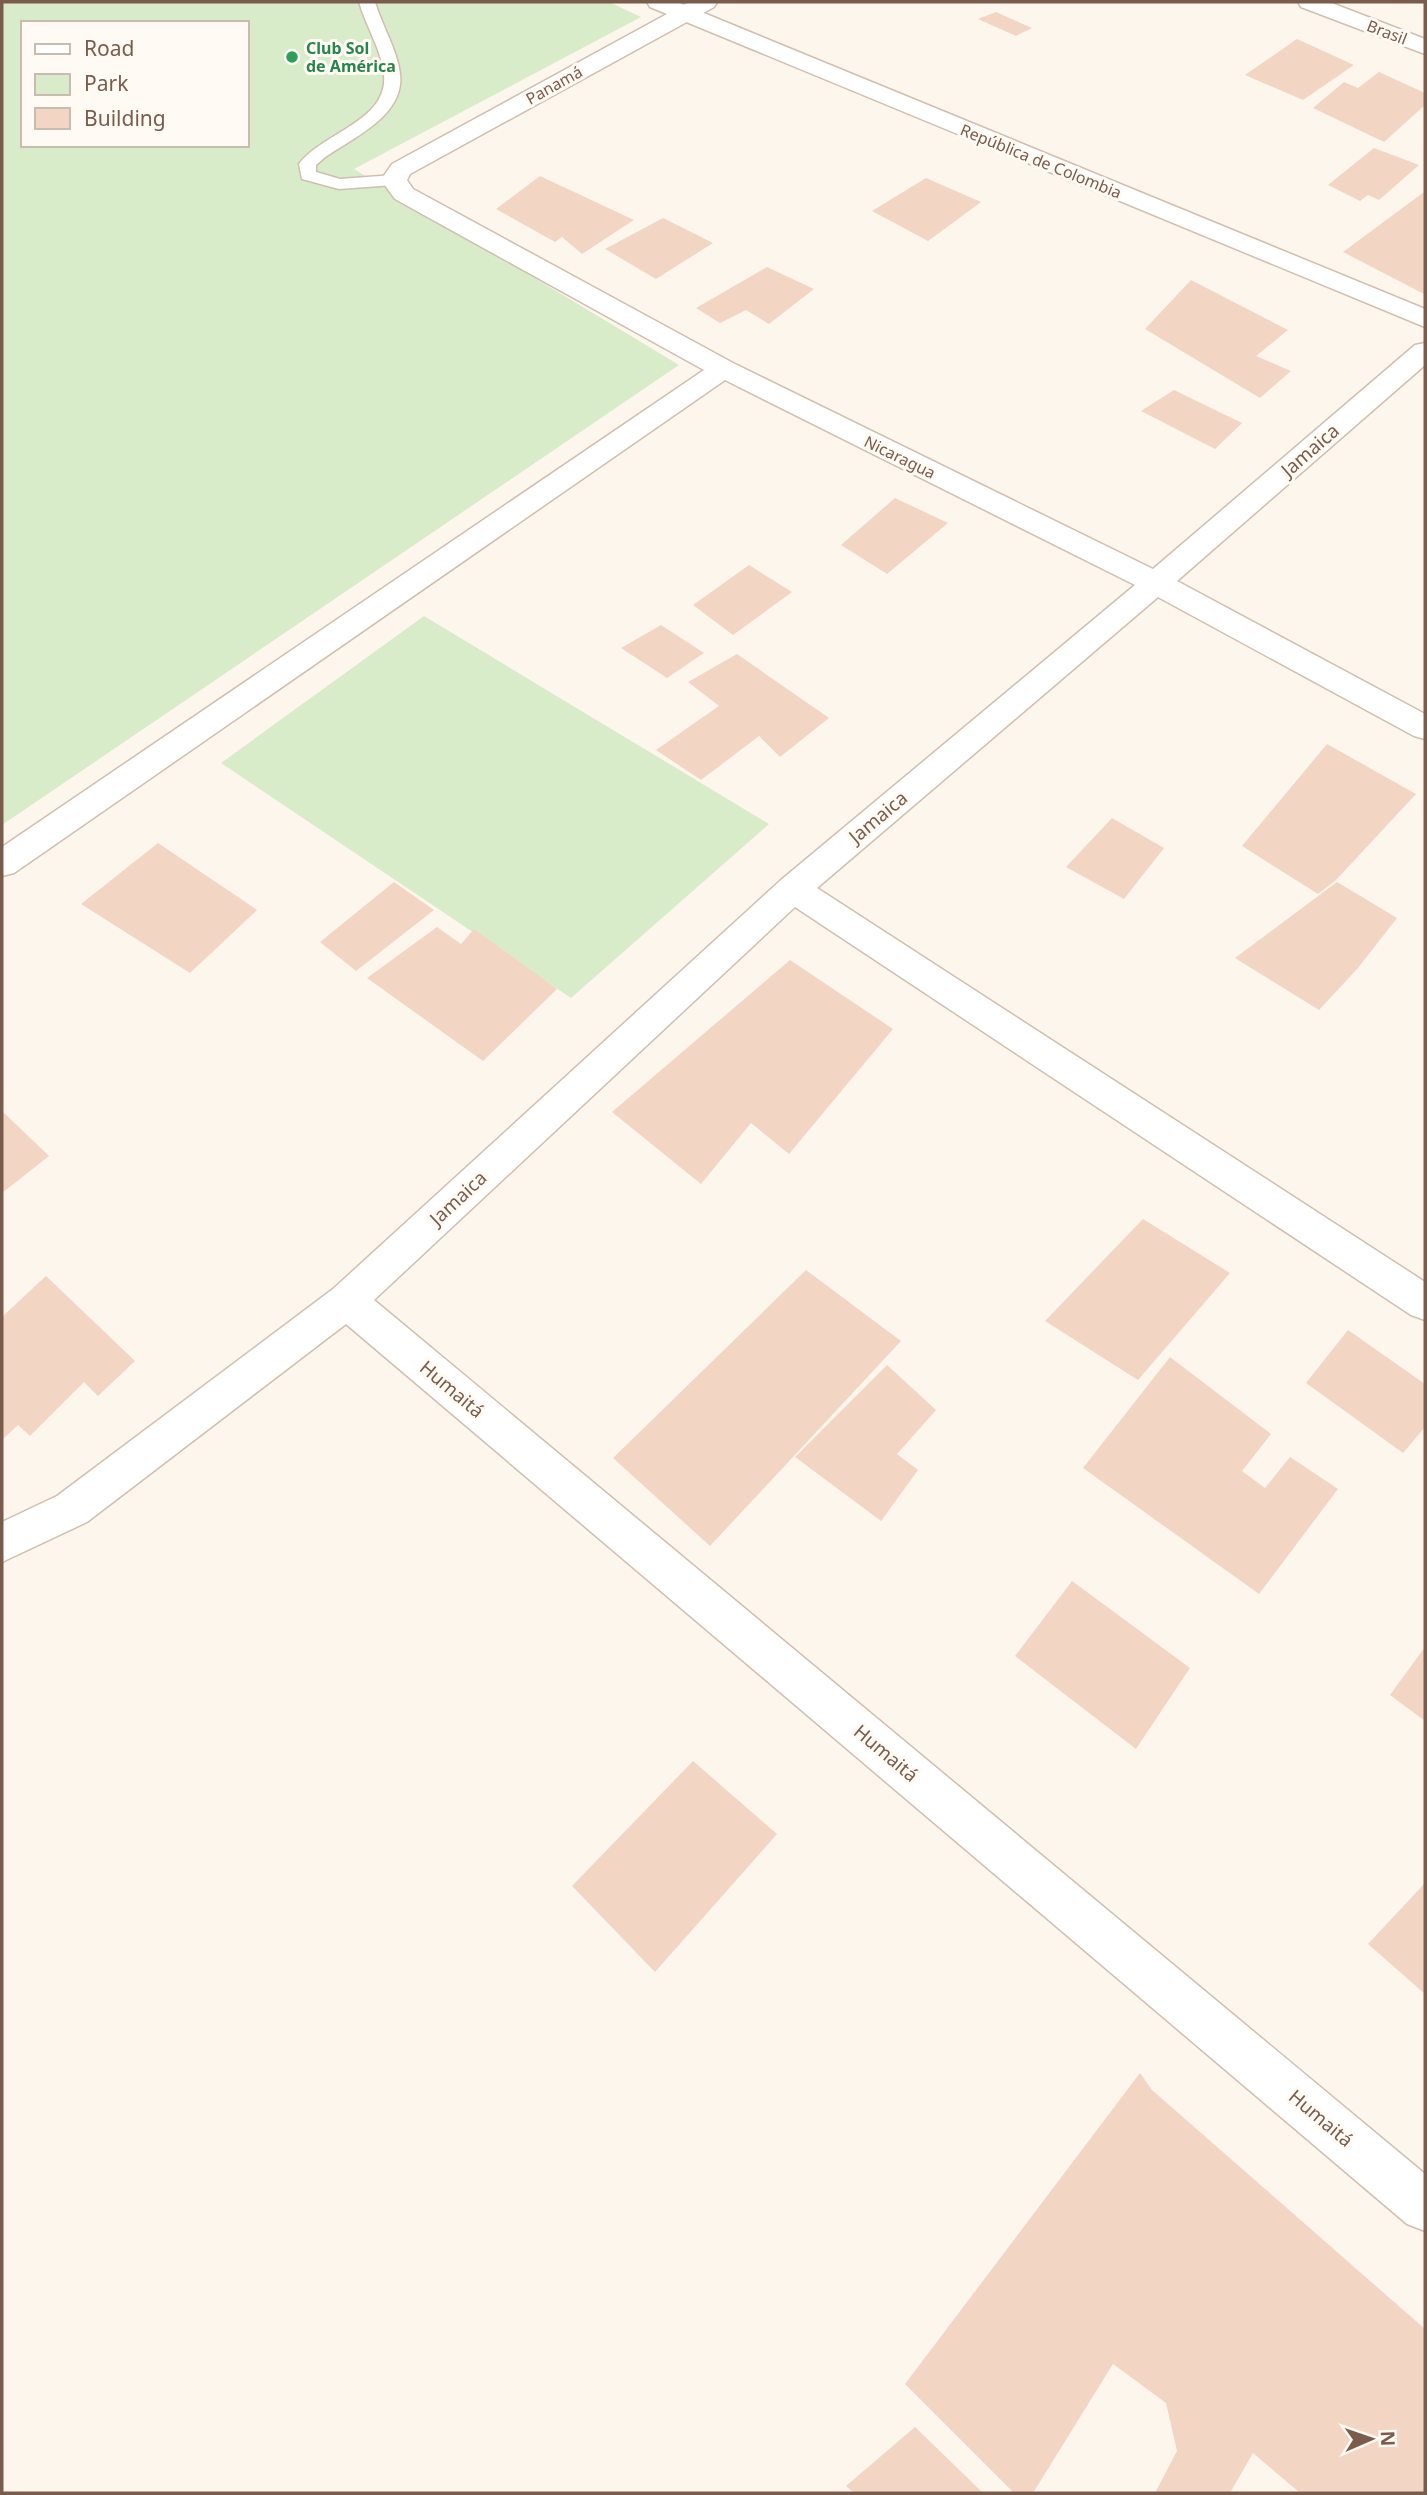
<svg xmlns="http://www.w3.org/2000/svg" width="1427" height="2495" font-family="'Noto Sans',sans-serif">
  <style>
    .green { fill: #d8ecc9; fill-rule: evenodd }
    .building { fill: #f3d5c3 }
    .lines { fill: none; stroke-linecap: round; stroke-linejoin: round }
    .service-casing { stroke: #d1beb0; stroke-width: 3 }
    .minor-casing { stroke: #d1beb0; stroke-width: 3 }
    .tertiary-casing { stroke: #d1beb0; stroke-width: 3 }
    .service { fill: #fff; fill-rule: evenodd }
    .minor { fill: #fff; fill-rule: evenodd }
    .tertiary { fill: #fff; fill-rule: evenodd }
    .leisure-dot { fill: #2e9e5b; stroke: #fffaf3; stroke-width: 2.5 }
    .labels { text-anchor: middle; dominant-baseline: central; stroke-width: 6; stroke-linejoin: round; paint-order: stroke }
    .far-street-label { font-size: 16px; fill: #7a5c4d; stroke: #fffaf3 }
    .far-leisure-label { font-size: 16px; font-weight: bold; fill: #27864d; stroke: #fffaf3; text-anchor: start }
    .street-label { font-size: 19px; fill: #7a5c4d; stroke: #fffaf3 }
  </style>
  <rect width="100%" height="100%" fill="#fdf6ec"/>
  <!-- green -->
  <g class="green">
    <path d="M2 2H609L641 17 354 169 679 365 2 825ZM23 23H247V145H23Z"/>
    <path d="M424 616 769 824 571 998 221 763Z"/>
  </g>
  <!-- building -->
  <g class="building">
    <path d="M996 12 1032 28 1016 36 978 19Z"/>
    <path d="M1297 39 1354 65 1303 100 1245 75Z"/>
    <path d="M1379 72 1425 93V105L1384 142 1313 108 1344 82 1358 88Z"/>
    <path d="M1374 148 1419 165 1379 200 1368 195 1360 201 1328 185Z"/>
    <path d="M540 176 634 220 582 254 562 237 555 242 496 209Z"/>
    <path d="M926 178 981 202 928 241 872 211Z"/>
    <path d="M1424 192H1425L1424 294 1343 252Z"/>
    <path d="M663 218 713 243 656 279 605 249Z"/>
    <path d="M767 267 814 289 769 324 746 310 720 323 696 308Z"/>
    <path d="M1191 280 1288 330 1256 356 1291 371 1260 398 1145 329Z"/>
    <path d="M1174 390 1242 423 1215 449 1141 411Z"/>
    <path d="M895 498 948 523 887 574 841 545Z"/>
    <path d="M749 565 792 592 733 635 693 605Z"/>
    <path d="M661 625 704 653 667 678 621 648Z"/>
    <path d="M737 654 829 718 780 757 759 736 701 780 656 750 719 706 688 682Z"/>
    <path d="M1327 744 1416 794 1336 880 1318 894 1242 846Z"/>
    <path d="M1112 818 1164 848 1124 899 1066 867Z"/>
    <path d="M158 843 257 910 190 973 81 904Z"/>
    <path d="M394 882 434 910 356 971 320 942Z"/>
    <path d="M1337 882 1397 918 1358 968 1319 1010 1235 958Z"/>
    <path d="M437 927 461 944 474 929 557 989 483 1061 367 978Z"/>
    <path d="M790 960 893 1029 789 1154 751 1123 701 1184 612 1112Z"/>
    <path d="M2 1111 49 1156 2 1193Z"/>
    <path d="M1143 1219 1230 1273 1138 1380 1045 1321Z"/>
    <path d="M806 1270 901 1341 710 1546 613 1458Z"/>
    <path d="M46 1276 135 1361 98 1396 84 1382 30 1436 18 1425 2 1440V1317Z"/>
    <path d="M1348 1330 1425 1384V1427L1403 1453 1306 1383Z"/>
    <path d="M1170 1357 1271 1434 1242 1471 1265 1488 1290 1457 1338 1489 1259 1594 1083 1468Z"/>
    <path d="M887 1365 936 1410 897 1454 918 1470 881 1521 795 1457Z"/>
    <path d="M1072 1581 1190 1668 1136 1749 1015 1656Z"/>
    <path d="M1425 1647V1721L1390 1695Z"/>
    <path d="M693 1761 777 1834 655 1972 572 1886Z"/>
    <path d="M1425 1883V1994L1368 1944Z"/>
    <path d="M1140 2073 1152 2090 1425 2329V2493H1300L1253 2453 1230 2493H1155L1177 2451 1166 2403 1113 2364 1033 2493H1014L905 2384Z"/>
    <path d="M915 2427 983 2493H854L846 2486Z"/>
  </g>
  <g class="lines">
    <defs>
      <path id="service" d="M359 2H375C382 26 397 49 400 74 405 116 352 138 324 158L316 165V172L340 179 394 175 403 180 394 185 339 189 302 179 299 164C322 133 389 121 384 74 381 49 366 26 359 2Z"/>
      <g id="minor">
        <path d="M689 2H717L714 7 410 174 407 180 413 189 733 363 1153 569 1415 345 1425 343V365L1177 581 1425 714V739L1414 736 1158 597 817 888 1425 1282V1320L1411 1315 795 907 374 1300 1425 2174V2231L1407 2224 346 1324 87 1522 2 1562V1522L57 1496 333 1289 781 880 1135 585 725 380 14 873 2 876V847L704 370 395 199 381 180 392 164Z"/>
        <path d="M1298 2H1329L1425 39V54L1301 7Z"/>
      </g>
      <path id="tertiary" d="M647 2H677L1425 309V327L650 7Z"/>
    </defs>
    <!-- service casing -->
    <use href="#service" class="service-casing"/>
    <!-- minor casing -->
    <use href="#minor" class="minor-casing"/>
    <!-- tertiary casing -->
    <use href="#tertiary" class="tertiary-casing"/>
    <!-- service -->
    <use href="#service" class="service"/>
    <!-- minor -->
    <use href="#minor" class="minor"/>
    <!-- tertiary -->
    <use href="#tertiary" class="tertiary"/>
  </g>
  <!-- markers -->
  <circle class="leisure-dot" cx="292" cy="57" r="7"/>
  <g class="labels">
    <!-- far-street labels -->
    <g class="far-street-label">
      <text transform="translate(1387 32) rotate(21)">Brasil</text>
      <text transform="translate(554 85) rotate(-29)">Panamá</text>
      <text transform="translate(1041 161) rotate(22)">República de Colombia</text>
      <text transform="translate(900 457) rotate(26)">Nicaragua</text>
    </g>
    <!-- far-leisure labels -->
    <g class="far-leisure-label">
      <text x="306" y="48">Club Sol<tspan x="306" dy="18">de América</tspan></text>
    </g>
    <!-- street labels -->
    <g class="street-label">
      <text transform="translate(1310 450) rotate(-41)">Jamaica</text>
      <text transform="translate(878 817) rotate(-40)">Jamaica</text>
      <text transform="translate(458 1198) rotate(-43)">Jamaica</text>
      <text transform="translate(452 1389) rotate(40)">Humaitá</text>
      <text transform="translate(886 1753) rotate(40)">Humaitá</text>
      <text transform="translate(1321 2118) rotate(40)">Humaitá</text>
    </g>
  </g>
  <!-- border -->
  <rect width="1427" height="2495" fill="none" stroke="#7a5c4d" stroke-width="7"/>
  <!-- legend -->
  <rect x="21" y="21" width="228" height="126" fill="#fffaf3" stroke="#cabbb1" stroke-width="2"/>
  <rect x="35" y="44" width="35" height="10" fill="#ffffff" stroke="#cabbb1" stroke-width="2"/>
  <text x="84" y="56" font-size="21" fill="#7a5c4d">Road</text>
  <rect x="35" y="74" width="35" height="21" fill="#d8ecc9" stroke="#cabbb1" stroke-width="2"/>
  <text x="84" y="91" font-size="21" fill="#7a5c4d">Park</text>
  <rect x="35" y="108" width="35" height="21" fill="#f3d5c3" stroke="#cabbb1" stroke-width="2"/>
  <text x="84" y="126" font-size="21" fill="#7a5c4d">Building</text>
  <!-- north arrow -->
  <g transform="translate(1371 2439) rotate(88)" stroke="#fffaf3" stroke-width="5" paint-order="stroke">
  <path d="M0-5L12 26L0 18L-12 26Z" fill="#7a5c4d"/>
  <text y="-10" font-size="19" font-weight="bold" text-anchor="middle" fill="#7a5c4d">N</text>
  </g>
</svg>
